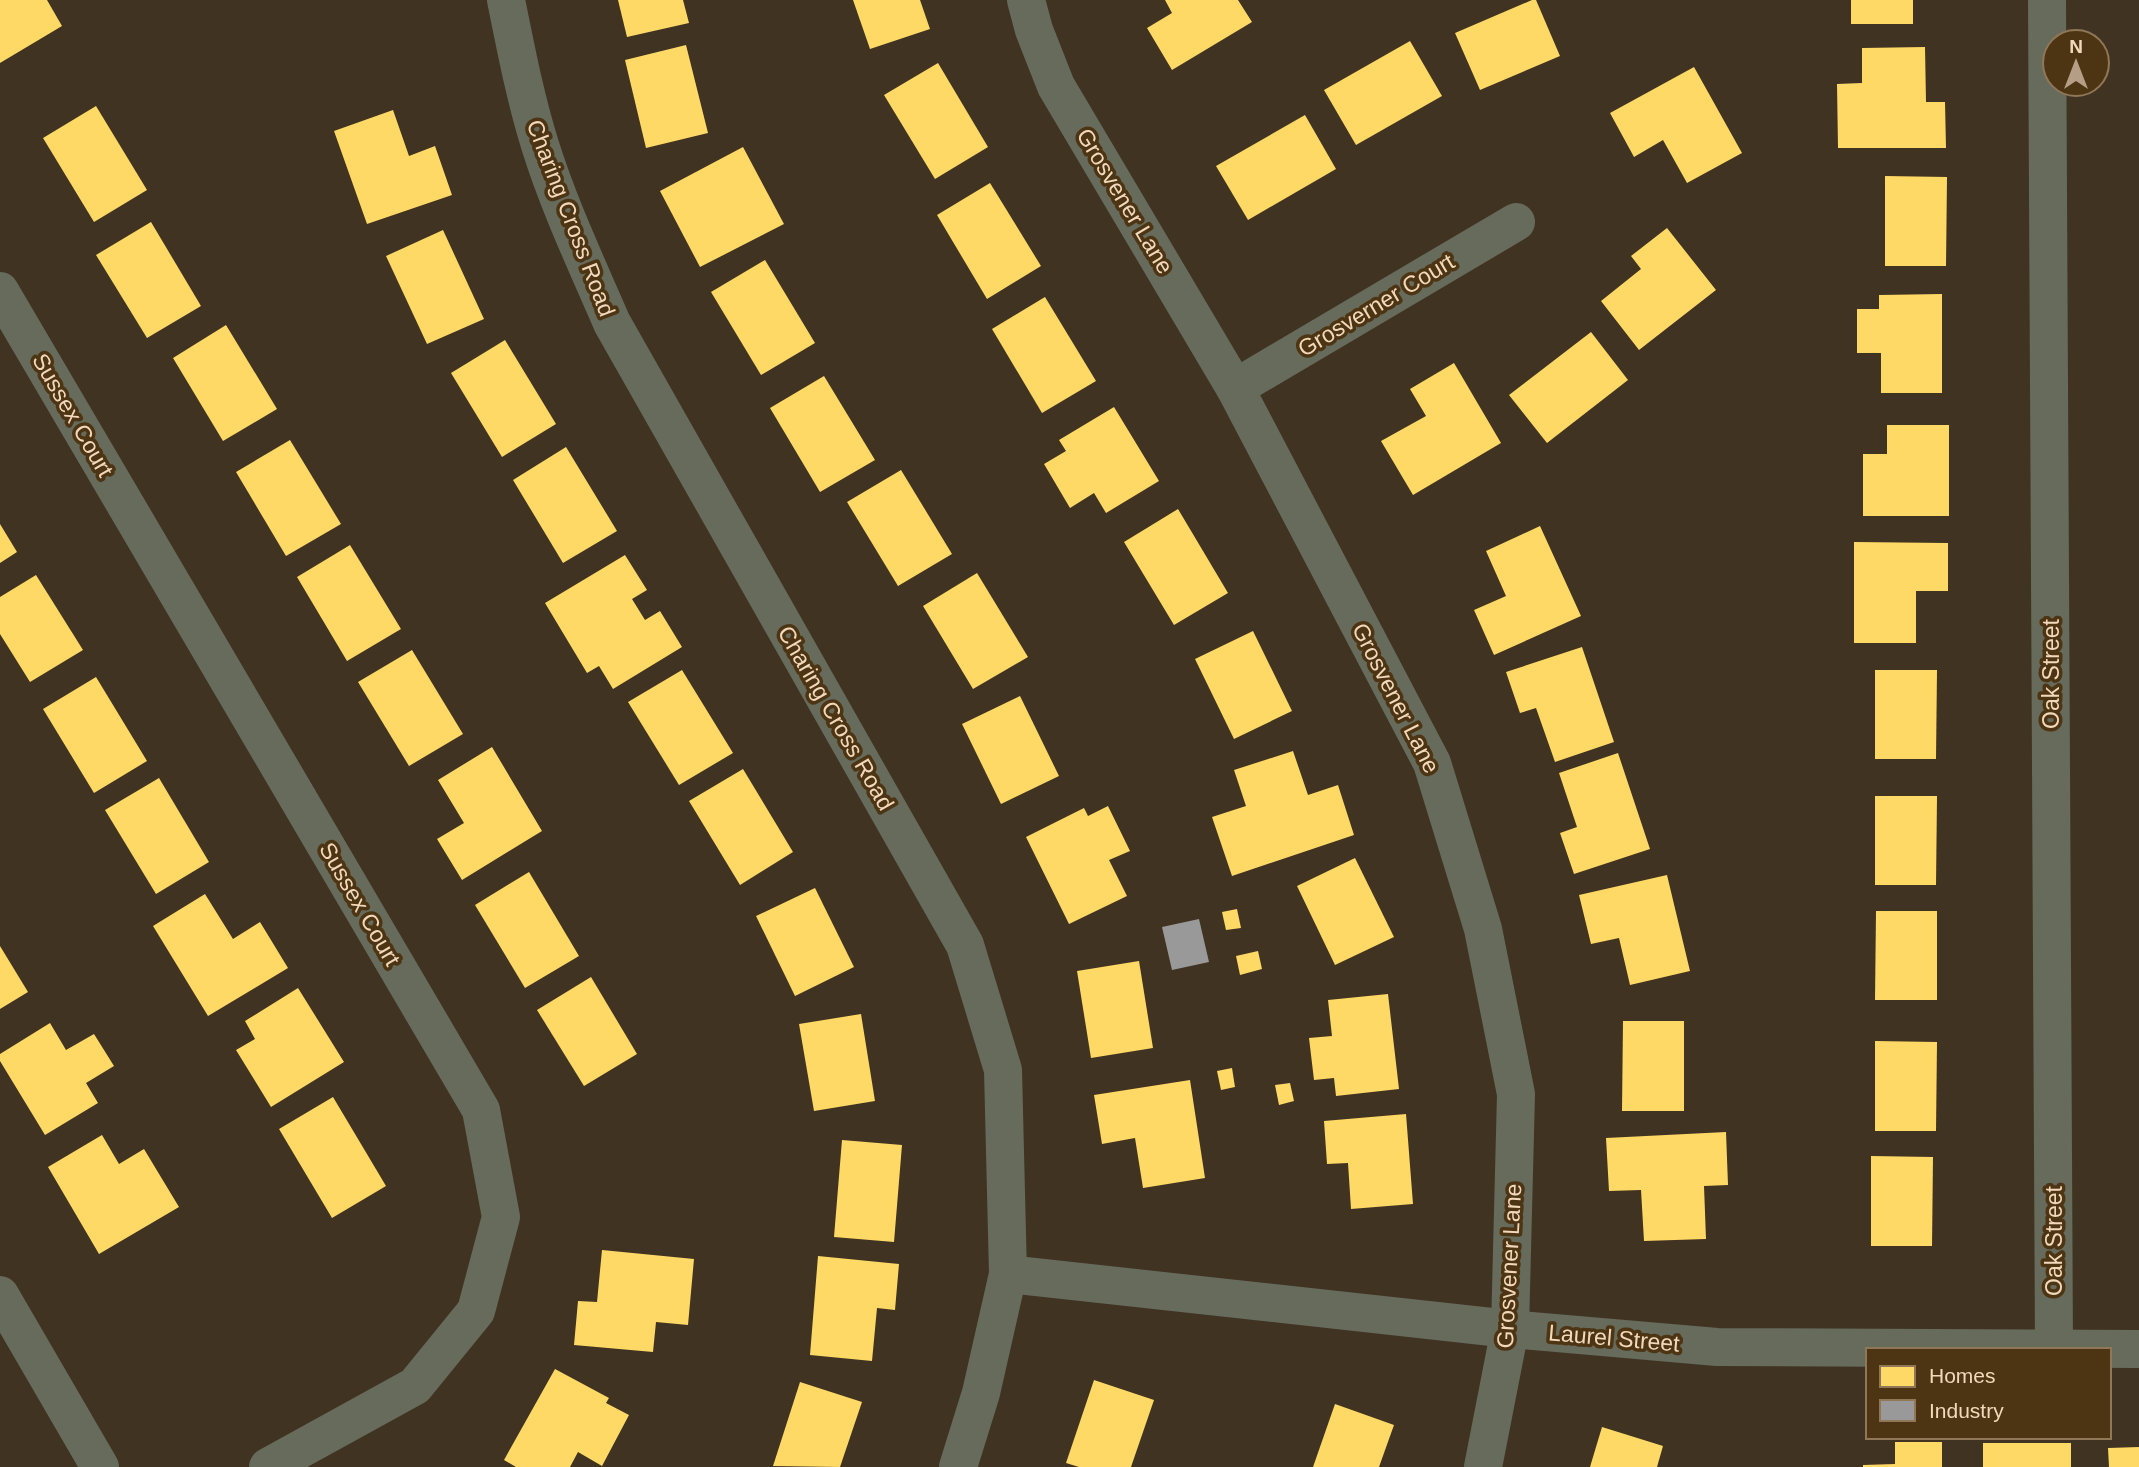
<svg xmlns="http://www.w3.org/2000/svg" width="2139" height="1467" font-family="Arial,sans-serif">
  <style>
    .homes { fill: #ffd966 }
    .industry { fill: #999 }
    .lines { fill: none; stroke-linecap: round; stroke-linejoin: round }
    .street { stroke: #666b5c; stroke-width: 38 }
    .labels { text-anchor: middle; dominant-baseline: central; stroke-width: 7; stroke-linejoin: round; paint-order: stroke }
    .street-label { font-size: 23px; fill: #f3d9bc; stroke: #4d3514 }
  </style>
  <rect width="100%" height="100%" fill="#403321"/>
  <!-- homes -->
  <g class="homes">
    <path d="M0 0H47L62 26 0 63Z"/>
    <path d="M618 0H683L689 23 627 37Z"/>
    <path d="M853 0H920L930 29 870 49Z"/>
    <path d="M1165 0H1238L1252 22 1172 70 1147 28 1172 13Z"/>
    <path d="M1532 0H1536L1560 56 1480 90 1455 33Z"/>
    <rect x="1851" y="0" width="62" height="24"/>
    <path d="M1410 41 1442 96 1356 145 1324 90Z"/>
    <path d="M686 45 708 133 646 148 625 60Z"/>
    <path d="M1925 47 1926 102H1945L1946 148H1838L1837 84 1862 83V48Z"/>
    <path d="M938 63 988 147 935 179 884 95Z"/>
    <path d="M1694 67 1742 153 1687 183 1663 140 1634 157 1610 113Z"/>
    <path d="M96 106 147 190 94 222 43 138Z"/>
    <path d="M393 110 409 156 435 146 452 195 367 224 334 131Z"/>
    <path d="M1305 115 1336 169 1248 220 1216 166Z"/>
    <path d="M743 147 784 224 700 267 660 191Z"/>
    <path d="M1885 176 1947 177 1946 266H1885Z"/>
    <path d="M990 183 1041 266 987 299 937 215Z"/>
    <path d="M151 222 201 306 147 338 96 255Z"/>
    <path d="M1667 228 1716 290 1639 350 1601 301 1641 269 1631 256Z"/>
    <path d="M443 230 484 319 427 344 386 256Z"/>
    <path d="M765 260 815 343 761 375 711 292Z"/>
    <path d="M1942 294V393H1881V353H1857V309H1879V295Z"/>
    <path d="M1045 297 1096 381 1042 413 992 329Z"/>
    <path d="M226 325 277 409 223 441 173 358Z"/>
    <path d="M1591 332 1628 380 1547 443 1509 395Z"/>
    <path d="M505 340 556 424 502 457 451 373Z"/>
    <path d="M1454 363 1501 443 1413 495 1381 441 1426 416 1410 389Z"/>
    <path d="M824 376 875 460 820 492 770 408Z"/>
    <path d="M1114 407 1159 481 1106 513 1094 493 1070 508 1044 464 1066 451 1059 440Z"/>
    <path d="M1887 425H1949V516H1863V454H1887Z"/>
    <path d="M290 440 341 524 286 556 236 472Z"/>
    <path d="M566 447 617 531 563 563 513 480Z"/>
    <path d="M901 470 952 554 898 586 847 502Z"/>
    <path d="M1178 509 1228 593 1174 625 1124 542Z"/>
    <path d="M0 524 17 552 0 563Z"/>
    <path d="M1540 526 1581 616 1494 655 1474 610 1506 596 1486 551Z"/>
    <path d="M1854 542 1948 543V591H1916V643H1854Z"/>
    <path d="M350 545 401 629 347 661 297 577Z"/>
    <path d="M625 555 647 590 632 599 645 620 660 611 682 647 613 689 599 666 587 673 545 603Z"/>
    <path d="M977 573 1028 657 973 689 923 606Z"/>
    <path d="M36 575 83 650 30 682 0 634V597Z"/>
    <path d="M1253 631 1292 711 1234 739 1195 659Z"/>
    <path d="M1582 647 1614 742 1555 762 1536 708 1520 713 1506 672Z"/>
    <path d="M412 650 463 734 409 766 358 682Z"/>
    <path d="M682 670 733 753 679 785 628 702Z"/>
    <path d="M1875 670H1937L1936 759H1875Z"/>
    <path d="M96 677 147 761 94 793 43 709Z"/>
    <path d="M1020 696 1059 776 1001 804 962 724Z"/>
    <path d="M492 747 542 831 462 880 437 839 464 823 438 780Z"/>
    <path d="M1293 751 1308 795 1338 785 1354 835 1232 876 1212 817 1246 806 1234 770Z"/>
    <path d="M1618 753 1650 849 1574 874 1560 833 1577 827 1559 773Z"/>
    <path d="M743 769 793 852 740 885 689 801Z"/>
    <path d="M159 778 209 862 156 894 105 810Z"/>
    <path d="M1875 796H1937L1936 885H1875Z"/>
    <path d="M1108 806 1130 851 1109 860 1127 896 1069 924 1026 837 1084 808 1088 816Z"/>
    <path d="M1355 858 1394 937 1335 965 1297 886Z"/>
    <path d="M529 872 579 956 525 988 475 905Z"/>
    <path d="M1667 875 1690 971 1630 985 1619 938 1591 944 1579 895Z"/>
    <path d="M815 888 854 967 795 996 756 916Z"/>
    <path d="M205 894 233 939 260 922 288 968 208 1016 153 926Z"/>
    <path d="M1237 909 1241 928 1226 930 1222 912Z"/>
    <path d="M1876 911H1937V1000H1875Z"/>
    <path d="M0 946 28 992 0 1009Z"/>
    <path d="M1258 951 1262 969 1240 975 1236 956Z"/>
    <path d="M1139 961 1153 1048 1091 1058 1077 971Z"/>
    <path d="M591 977 637 1054 584 1086 537 1010Z"/>
    <path d="M298 988 344 1062 271 1107 236 1050 255 1039 245 1021Z"/>
    <path d="M1388 994 1399 1089 1336 1096 1334 1078 1314 1080 1309 1038 1332 1036 1328 1000Z"/>
    <path d="M861 1014 875 1101 814 1111 799 1024Z"/>
    <path d="M1623 1021H1684V1111H1622Z"/>
    <path d="M50 1023 66 1050 94 1034 114 1066 86 1083 98 1103 45 1135 0 1061V1054Z"/>
    <path d="M1875 1041 1937 1042 1936 1131H1875Z"/>
    <path d="M1232 1068 1235 1087 1221 1090 1217 1071Z"/>
    <path d="M1190 1080 1205 1178 1143 1188 1135 1138 1102 1144 1094 1095Z"/>
    <path d="M1290 1083 1294 1101 1279 1105 1275 1085Z"/>
    <path d="M333 1097 386 1186 332 1218 279 1129Z"/>
    <path d="M1406 1114 1413 1204 1351 1209 1348 1163 1327 1164 1324 1121Z"/>
    <path d="M1726 1132 1728 1185 1704 1186 1706 1239 1644 1241 1641 1190 1609 1191 1606 1138Z"/>
    <path d="M102 1135 119 1164 144 1149 179 1207 99 1254 48 1167Z"/>
    <path d="M842 1140 902 1145 894 1242 834 1237Z"/>
    <path d="M1871 1156 1933 1157 1932 1246H1871Z"/>
    <path d="M602 1250 694 1259 688 1325 656 1322 653 1352 574 1345 578 1301 597 1302Z"/>
    <path d="M818 1256 899 1264 895 1310 877 1308 872 1361 810 1355Z"/>
    <path d="M555 1369 609 1398 606 1403 629 1415 602 1466 578 1452 570 1467H516L504 1460Z"/>
    <path d="M1094 1380 1154 1400 1131 1467H1079L1066 1463Z"/>
    <path d="M800 1382 862 1402 840 1467 773 1466Z"/>
    <path d="M1335 1404 1394 1425 1379 1467H1313Z"/>
    <path d="M1602 1427 1663 1446 1657 1467H1590Z"/>
    <path d="M1895 1442H1942V1467H1863V1465L1895 1464Z"/>
    <rect x="1983" y="1443" width="88" height="24"/>
    <path d="M2139 1447V1467H2109L2108 1448Z"/>
  </g>
  <!-- industry -->
  <path class="industry" d="M1199 919 1209 962 1172 970 1162 927Z"/>
  <g class="lines">
    <!-- street -->
    <g class="street">
      <path d="M506 0C516 49 525 97 540 145 559 206 587 265 612 323L965 945 1003 1070 1008 1274 981 1393 958 1467"/>
      <path d="M1026 0 1034 30 1056 86 1235 388 1432 763 1483 929 1516 1094 1510 1329 1483 1467"/>
      <path d="M2047 0 2054 1347"/>
      <path d="M0 291 481 1110 501 1217 476 1311 415 1386 268 1467"/>
      <path d="M1235 388 1516 222"/>
      <path d="M1008 1274 1510 1329 1717 1347 2139 1349"/>
      <path d="M0 1295 100 1467"/>
    </g>
  </g>
  <g class="labels">
    <!-- street labels -->
    <g class="street-label">
      <text transform="translate(1125 201) rotate(59)">Grosvener Lane</text>
      <text transform="translate(571 218) rotate(69)">Charing Cross Road</text>
      <text transform="translate(1376 305) rotate(-31)">Grosverner Court</text>
      <text transform="translate(73 415) rotate(60)">Sussex Court</text>
      <text transform="translate(2051 674) rotate(-90)">Oak Street</text>
      <text transform="translate(1396 698) rotate(63)">Grosvener Lane</text>
      <text transform="translate(836 718) rotate(60)">Charing Cross Road</text>
      <text transform="translate(360 904) rotate(60)">Sussex Court</text>
      <text transform="translate(2054 1241) rotate(-90)">Oak Street</text>
      <text transform="translate(1509 1266) rotate(-87)">Grosvener Lane</text>
      <text transform="translate(1614 1338) rotate(5)">Laurel Street</text>
    </g>
  </g>
  <!-- legend -->
  <rect x="1866" y="1348" width="245" height="91" fill="#4d3514" stroke="#8f7757" stroke-width="2"/>
  <rect x="1880" y="1366" width="35" height="21" fill="#ffd966" stroke="#8f7757" stroke-width="2"/>
  <text x="1929" y="1383" font-size="21" fill="#f3d9bc">Homes</text>
  <rect x="1880" y="1400" width="35" height="21" fill="#999999" stroke="#8f7757" stroke-width="2"/>
  <text x="1929" y="1418" font-size="21" fill="#f3d9bc">Industry</text>
  <!-- north arrow -->
  <g transform="translate(2076 63)"><circle r="33" fill="#4d3514" stroke="#8f7757" stroke-width="2"/>
  <path d="M0-5L12 26L0 18L-12 26Z" fill="#b49f86"/>
  <text y="-10" font-size="19" font-weight="bold" text-anchor="middle" fill="#f3d9bc">N</text>
  </g>
</svg>
